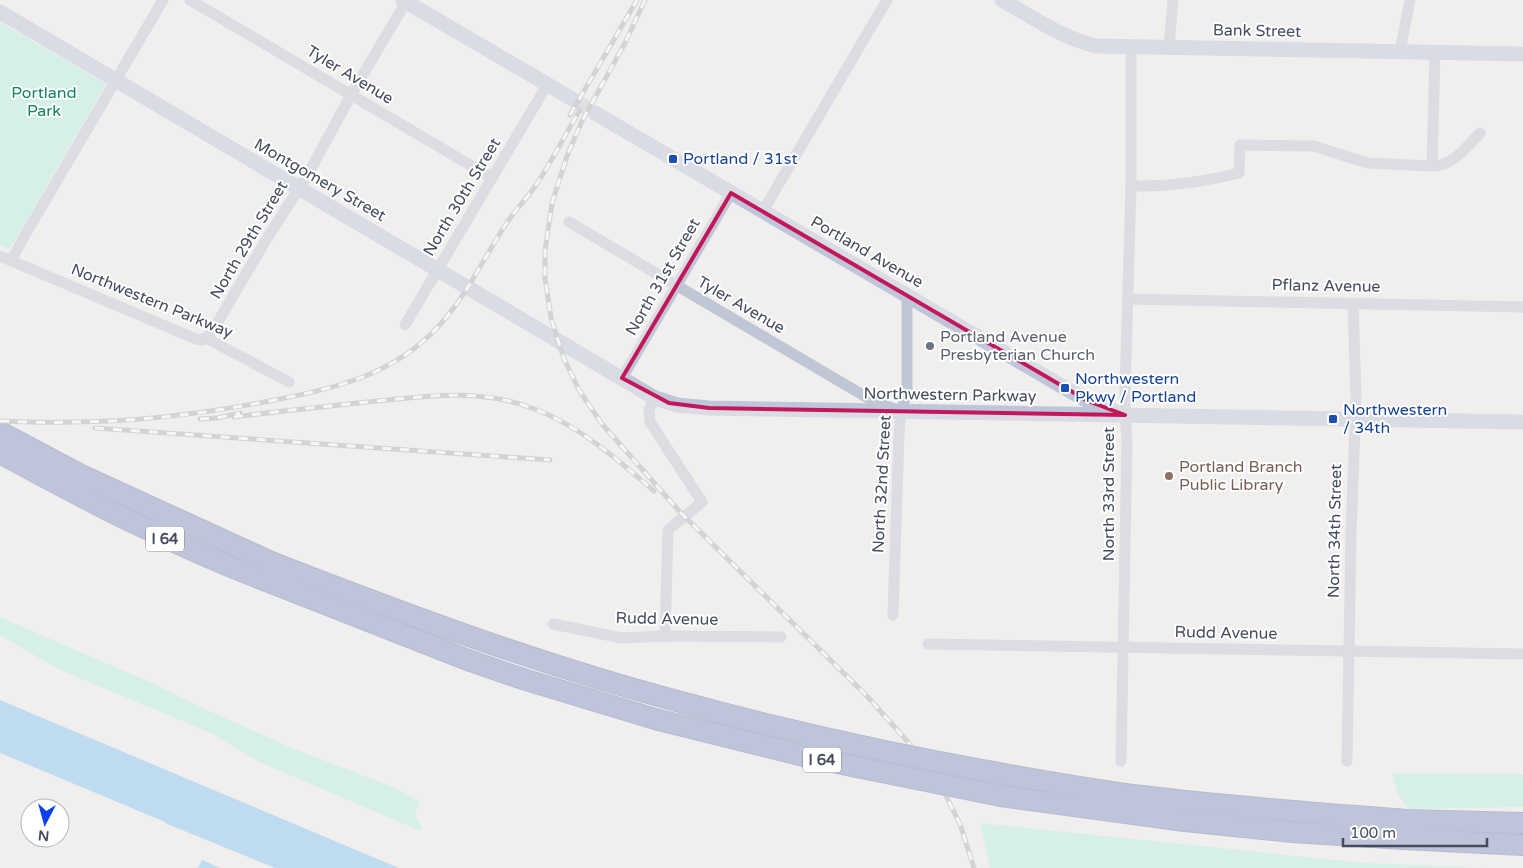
<svg xmlns="http://www.w3.org/2000/svg" width="1523" height="868" font-family="'Varela Round',sans-serif">
  <style>
    .green { fill: #b8f2da }
    .water { fill: #82c4f2 }
    .pier { fill: #f1eeee }
    .lines { fill: none; stroke-linecap: round; stroke-linejoin: round }
    .secondary-tunnel { stroke: #cfced1; stroke-width: 15; stroke-dasharray: 15 8; stroke-linecap: butt }
    .highway-casing { stroke: #6d7ead; stroke-width: 22 }
    .street { stroke: #c0c7d4; stroke-width: 11 }
    .secondary { stroke: #bfc6d9; stroke-width: 15 }
    .highway { stroke: #8293c1; stroke-width: 20 }
    .rail-casing { stroke: #afb1b9; stroke-width: 5 }
    .rail { stroke: #fff; stroke-width: 3; stroke-dasharray: 9; stroke-linecap: butt }
    .highway-bridge-casing { stroke: #6d7ead; stroke-width: 22; stroke-linecap: butt }
    .highway-bridge { stroke: #8293c1; stroke-width: 20 }
    .marked { fill: none; stroke: #c2185b; stroke-width: 4; stroke-linejoin: round }
    .transit-dot { fill: #1a4fb4; stroke: #fff; stroke-width: 2 }
    .worship-dot { fill: #6b7280; stroke: #fff; stroke-width: 2 }
    .education-dot { fill: #8d6e63; stroke: #fff; stroke-width: 2 }
    .labels { text-anchor: middle; dominant-baseline: central; stroke-width: 4; stroke-linejoin: round; paint-order: stroke }
    .shield { fill: #fff; stroke: #7d828e; stroke-width: 1 }
    .shield-label { font-size: 15px; font-weight: bold; fill: #454c5d }
    .street-label { font-size: 16px; fill: #454c5d; stroke: #fff }
    .park-label { font-size: 16px; fill: #108461; stroke: #fff }
    .transit-label { font-size: 16px; fill: #164399; stroke: #fff; text-anchor: start }
    .worship-label { font-size: 16px; fill: #5b616d; stroke: #fff; text-anchor: start }
    .education-label { font-size: 16px; fill: #785e54; stroke: #fff; text-anchor: start }
  </style>
  <rect width="100%" height="100%" fill="#f1eeee"/>
  <!-- green -->
  <g class="green">
    <path d="M0 22 106 84 9 250 0 245Z"/>
    <path d="M0 617 154 684 205 709 292 748 398 789 420 802 415 815 422 827 420 831 259 762 211 733 58 669 0 635Z"/>
    <path d="M1392 773 1523 774V807L1409 809 1398 795Z"/>
    <path d="M980 823 1365 863 1483 868H990Z"/>
  </g>
  <!-- water -->
  <path class="water" d="M0 700 399 868H157L166 846 165 822 0 753Z"/>
  <!-- pier -->
  <path class="pier" d="M0 753 165 823 275 868H220L202 860 198 868H155L163 847 155 842 162 824 0 756Z"/>
  <g class="lines">
    <!-- secondary-tunnel -->
    <path class="secondary-tunnel" d="M574 100 595 113"/>
    <defs>
      <g id="highway">
        <path d="M0 432 81 475 271 562"/>
        <path d="M0 453C86 500 172 545 264 580"/>
        <path d="M1406 820 1523 823"/>
        <path d="M1404 839 1523 845"/>
      </g>
    </defs>
    <!-- highway casing -->
    <use href="#highway" class="highway-casing"/>
    <!-- street -->
    <g class="street">
      <path d="M190 0 492 178"/>
      <path d="M1169 47 1173 0"/>
      <path d="M1400 51 1410 0"/>
      <path d="M1432 166C1454 166 1466 147 1480 133"/>
      <path d="M1131 186C1168 187 1204 182 1239 173L1240 145 1314 146 1367 163 1432 166 1435 52"/>
      <path d="M763 211 887 0"/>
      <path d="M569 222 873 401 894 409"/>
      <path d="M0 256 196 339 202 340 206 338 289 382"/>
      <path d="M11 261 25 235 163 0"/>
      <path d="M1128 299 1523 307"/>
      <path d="M405 325 547 85"/>
      <path d="M206 338 213 330 266 240 307 176 351 95 406 2"/>
      <path d="M622 378 731 193"/>
      <path d="M655 398 649 410 650 422 702 502 668 530 665 636"/>
      <path d="M893 615 899 434 901 411 907 393V296"/>
      <path d="M553 624 622 638 665 636 781 637"/>
      <path d="M928 644 1523 654"/>
      <path d="M1121 761 1127 440 1125 415V392L1131 186V47"/>
      <path d="M1347 761 1351 535 1356 398 1353 303"/>
    </g>
    <!-- secondary -->
    <g class="secondary">
      <path d="M403 0 574 100"/>
      <path d="M1002 0C1032 17 1062 38 1096 46L1523 54"/>
      <path d="M0 12 655 398 677 405 709 408 1523 422"/>
      <path d="M595 113 1065 388 1088 401 1114 411"/>
    </g>
    <!-- highway -->
    <use href="#highway" class="highway"/>
    <defs>
      <g id="rail">
        <path d="M645 0 625 43 582 121 567 156 552 203 545 251V278L551 318 564 359 579 390 602 424 680 512 866 695 907 741 945 794 960 824 974 868"/>
        <path d="M570 115 637 0"/>
        <path d="M234 417C281 411 329 406 377 401 428 396 477 389 526 406 575 422 616 458 654 491"/>
        <path d="M200 419 217 418 240 413"/>
        <path d="M0 421C24 422 48 423 72 422 140 422 208 413 275 400 334 388 387 377 432 333 465 301 483 258 508 221 517 208 528 197 536 185 552 161 565 135 580 110"/>
        <path d="M95 428 550 460"/>
      </g>
    </defs>
    <!-- rail casing -->
    <use href="#rail" class="rail-casing"/>
    <!-- rail -->
    <use href="#rail" class="rail"/>
    <defs>
      <g id="highway-bridge">
        <path d="M271 562C405 614 538 664 677 701 790 732 905 757 1021 777 1061 784 1102 791 1142 796 1230 807 1318 813 1406 820"/>
        <path d="M264 580 465 659 523 679 655 719 812 758 1001 796 1185 821 1293 832 1404 839"/>
      </g>
    </defs>
    <!-- highway-bridge casing -->
    <use href="#highway-bridge" class="highway-bridge-casing"/>
    <!-- highway-bridge -->
    <use href="#highway-bridge" class="highway-bridge"/>
  </g>
  <!-- marked area -->
  <path d="M0 0H1523V868H0ZM731 193 1088 401 1125 415 709 408 669 403 622 378Z" fill="#f1eeee" fill-opacity=".55" fill-rule="evenodd"/>
  <path class="marked" d="M731 193 1088 401 1125 415 709 408 669 403 622 378Z"/>
  <!-- markers -->
  <g class="transit-dot">
    <rect x="668" y="154" width="10" height="10" rx="2.5"/>
    <rect x="1060" y="383" width="10" height="10" rx="2.5"/>
    <rect x="1328" y="414" width="10" height="10" rx="2.5"/>
  </g>
  <circle class="worship-dot" cx="930" cy="346" r="5"/>
  <circle class="education-dot" cx="1169" cy="476" r="5"/>
  <g class="labels">
    <!-- shield labels -->
    <g class="shield">
      <rect x="146" y="526.5" width="38" height="25" rx="4"/>
      <rect x="803" y="747.5" width="38" height="25" rx="4"/>
    </g>
    <g class="shield-label">
      <text x="165" y="539">I 64</text>
      <text x="822" y="760">I 64</text>
    </g>
    <!-- street labels -->
    <g class="street-label">
      <text transform="translate(1257 31) rotate(1)">Bank Street</text>
      <text transform="translate(350 75) rotate(31)">Tyler Avenue</text>
      <text transform="translate(320 180) rotate(30)">Montgomery Street</text>
      <text transform="translate(462 197) rotate(-59)">North 30th Street</text>
      <text transform="translate(249 240) rotate(-59)">North 29th Street</text>
      <text transform="translate(867 252) rotate(30)">Portland Avenue</text>
      <text transform="translate(663 277) rotate(-60)">North 31st Street</text>
      <text transform="translate(1326 286) rotate(1)">Pflanz Avenue</text>
      <text transform="translate(152 301) rotate(22)">Northwestern Parkway</text>
      <text transform="translate(741 305) rotate(30)">Tyler Avenue</text>
      <text transform="translate(950 395) rotate(1)">Northwestern Parkway</text>
      <text transform="translate(882 484) rotate(-87)">North 32nd Street</text>
      <text transform="translate(1109 494) rotate(-90)">North 33rd Street</text>
      <text transform="translate(1335 531) rotate(-89)">North 34th Street</text>
      <text transform="translate(667 619) rotate(1)">Rudd Avenue</text>
      <text transform="translate(1226 633) rotate(1)">Rudd Avenue</text>
    </g>
    <!-- park labels -->
    <g class="park-label">
      <text x="44" y="93">Portland<tspan x="44" dy="18">Park</tspan></text>
    </g>
    <!-- transit labels -->
    <g class="transit-label">
      <text x="683" y="159">Portland / 31st</text>
      <text x="1075" y="379">Northwestern<tspan x="1075" dy="18">Pkwy / Portland</tspan></text>
      <text x="1343" y="410">Northwestern<tspan x="1343" dy="18">/ 34th</tspan></text>
    </g>
    <!-- worship labels -->
    <g class="worship-label">
      <text x="940" y="337">Portland Avenue<tspan x="940" dy="18">Presbyterian Church</tspan></text>
    </g>
    <!-- education labels -->
    <g class="education-label">
      <text x="1179" y="467">Portland Branch<tspan x="1179" dy="18">Public Library</tspan></text>
    </g>
  </g>
  <!-- north arrow -->
  <g transform="translate(45 823) rotate(186)"><circle r="24" fill="#ffffff" stroke="#b5b7be"/>
  <path d="M0-4L9 19L0 12L-9 19Z" fill="#0b40ed"/>
  <text y="-8" font-size="14" font-weight="bold" text-anchor="middle" fill="#454c5d">N</text>
  </g>
  <!-- scale -->
  <path d="M1343 838v8h144v-8" fill="none" stroke="#454c5d" stroke-width="2.5"/>
  <text x="1350" y="838" font-size="15" fill="#454c5d" stroke="#ffffff" stroke-width="4" paint-order="stroke">100 m</text>
</svg>
